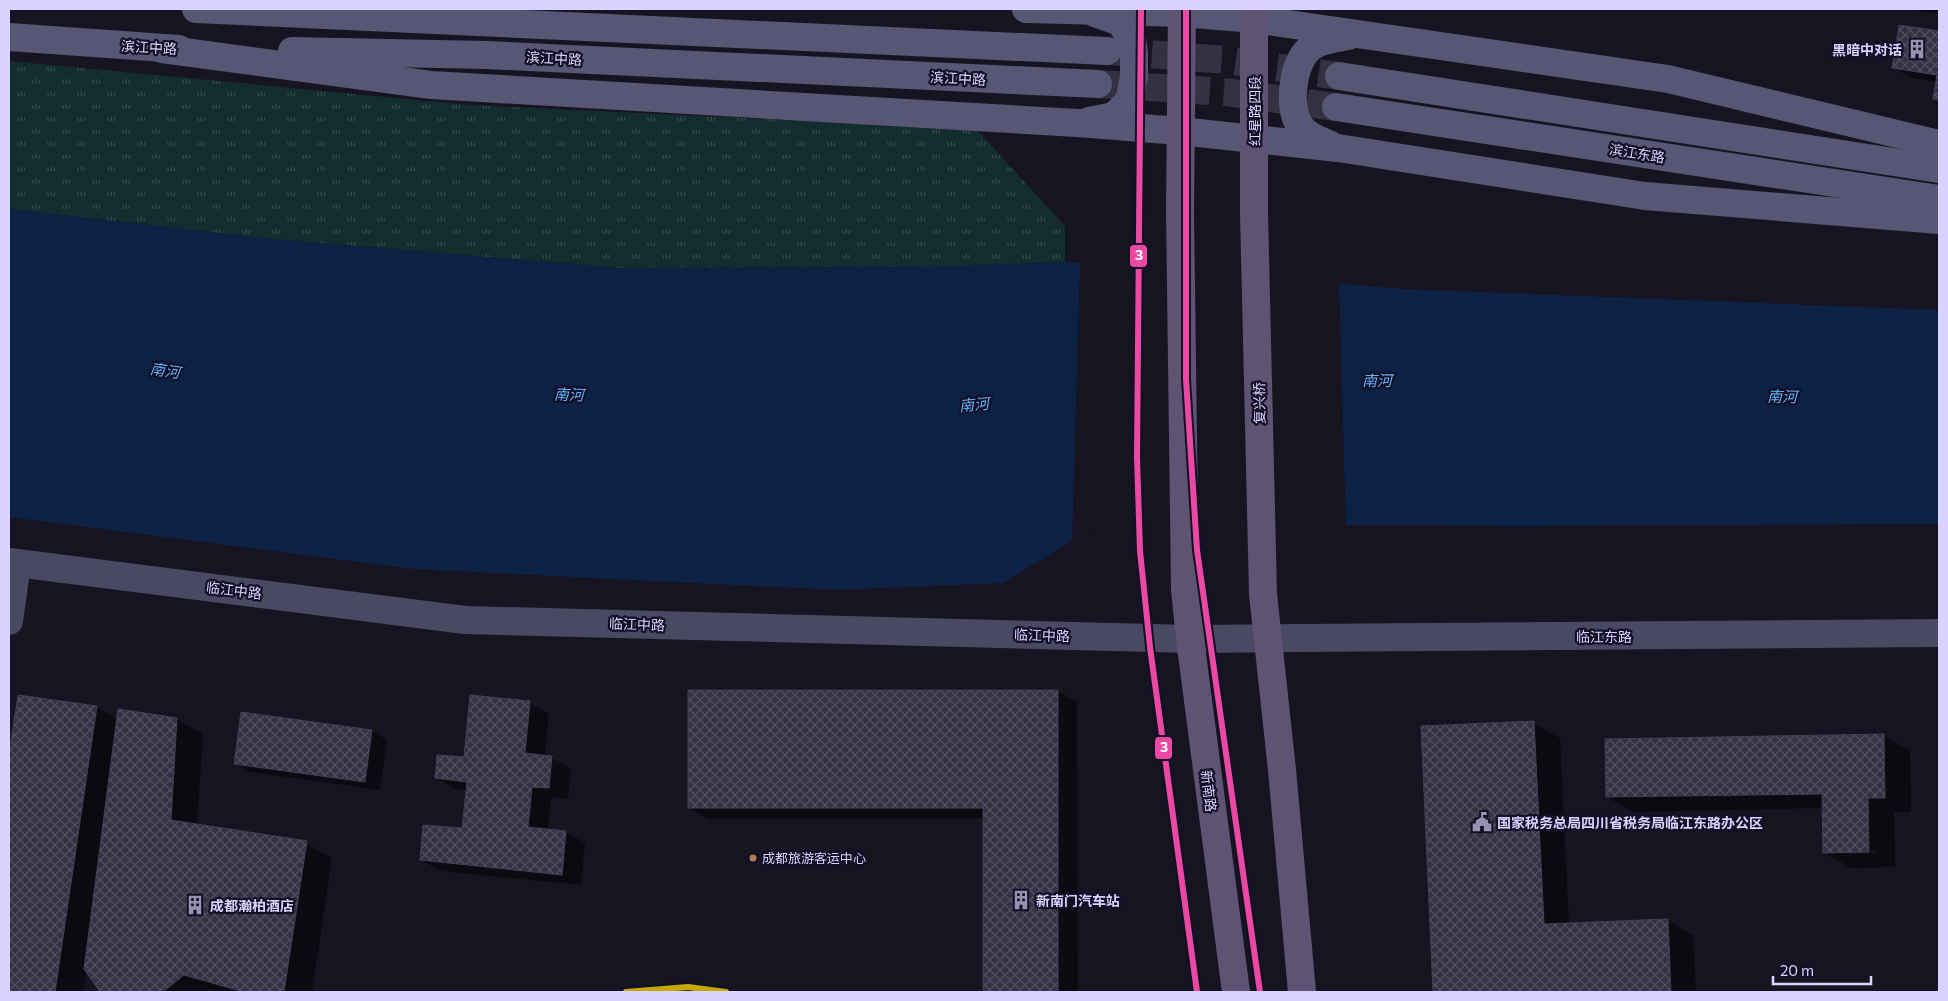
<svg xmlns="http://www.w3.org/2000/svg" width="1948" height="1001" font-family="Commissioner,'Noto Sans SC',sans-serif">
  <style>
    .grass { fill: url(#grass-tufts) }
    .water { fill: #0d2144 }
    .pier { fill: #161421 }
    .shadow { fill: #0007; fill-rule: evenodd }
    .building { fill: url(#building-cross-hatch); stroke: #433f54 }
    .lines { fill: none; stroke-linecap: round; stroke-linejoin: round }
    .secondary-tunnel { stroke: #333142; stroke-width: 28; stroke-dasharray: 28 14; stroke-linecap: butt }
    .minor { stroke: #4a4962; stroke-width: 28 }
    .secondary { stroke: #575674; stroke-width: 28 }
    .primary { stroke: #5e5373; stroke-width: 28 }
    .metro-1-casing { stroke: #130f26; stroke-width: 10 }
    .metro-2-casing { stroke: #130f26; stroke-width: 10 }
    .metro-1 { stroke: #ea48a2; stroke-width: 6 }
    .metro-2 { stroke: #c5a900; stroke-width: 6 }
    .bus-dot { fill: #b07c57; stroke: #130f26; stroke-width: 2 }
    .labels { text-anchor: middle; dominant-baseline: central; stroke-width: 4.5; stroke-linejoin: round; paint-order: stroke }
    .bus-label { font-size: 13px; fill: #d9d4ff; stroke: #130f26; text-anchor: start }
    .street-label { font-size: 14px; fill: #d9d4ff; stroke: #130f26 }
    .poi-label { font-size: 14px; font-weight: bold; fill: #d9d4ff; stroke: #130f26; text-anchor: start }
    .water-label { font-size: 15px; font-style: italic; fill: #62b6ff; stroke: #130f26 }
    .line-badge { stroke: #130f26; stroke-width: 2 }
    .badge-label { font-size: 14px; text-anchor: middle; font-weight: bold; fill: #fff }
  </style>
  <defs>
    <pattern id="grass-tufts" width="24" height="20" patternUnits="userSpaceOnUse" patternTransform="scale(1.25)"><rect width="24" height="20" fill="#132c2d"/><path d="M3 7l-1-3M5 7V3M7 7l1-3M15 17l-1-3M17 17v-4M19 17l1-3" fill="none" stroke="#354a4c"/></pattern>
    <pattern id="building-cross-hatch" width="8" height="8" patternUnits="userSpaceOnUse" patternTransform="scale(1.25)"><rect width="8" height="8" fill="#343243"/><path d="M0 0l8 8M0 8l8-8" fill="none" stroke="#514f5f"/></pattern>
  </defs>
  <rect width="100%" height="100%" fill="#161421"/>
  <!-- grass -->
  <path class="grass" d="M9 61 470 105 976 129 1065 226V262L937 267 617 268 272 239 9 209Z"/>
  <!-- water -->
  <path class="water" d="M9 209 272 239 617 268 937 267 1065 262 1404 289 1939 310V524L1516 526 1100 524 1003 583 837 590 414 569 9 517Z"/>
  <!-- pier -->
  <path class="pier" d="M1080 261 1339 281 1346 528 1101 527 1072 544Z"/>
  <!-- shadow -->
  <g class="shadow">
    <path d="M1907 9H1939V14Z"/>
    <path d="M1900 26 1939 32V101L1934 98 1937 82 1913 78 1893 67Z"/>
    <path d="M1058 691 1077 702 1078 992H985V818L708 819 689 808Z"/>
    <path d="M19 696 97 707 117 719H177L203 734 197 825 306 843 332 858 312 992H223L210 989 206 992H102L87 970 83 992H9V763Z"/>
    <path d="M529 703 549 714 545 757H551L571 769 568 799 551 797 548 830 566 832 585 843 581 885 441 871 421 860 463 830 467 790 456 789 436 778 465 758Z"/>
    <path d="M243 713 372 731 387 740 380 790 250 772 235 763Z"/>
    <path d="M1534 723 1560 738 1569 924 1667 920 1693 935 1696 992H1434L1422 728Z"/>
    <path d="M1884 736 1910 751 1911 812H1894L1895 867 1851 868 1825 853 1824 808 1633 812 1607 797 1606 741ZM1875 851V853L1849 854V852Z"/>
  </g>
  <!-- building -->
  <g class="building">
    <path d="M1899 25 1939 31V100L1933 99 1937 75 1892 68Z"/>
    <path d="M688 690H1058V992H983V808H688Z"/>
    <path d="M18 695 97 706 55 992H9V754Z"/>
    <path d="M470 695 530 701 525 753 552 756 549 788 532 787 528 827 566 831 562 875 420 860 423 825 462 828 467 782 435 778 437 755 464 757Z"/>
    <path d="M118 709 177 718 171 820 307 841 284 992H244L184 975 163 992H100L84 969Z"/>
    <path d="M241 712 372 730 365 782 234 764Z"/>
    <path d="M1534 721 1544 924 1668 919 1671 992H1433L1421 726Z"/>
    <path d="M1884 734 1885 798H1868L1869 852 1823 853 1822 794 1606 797 1605 739Z"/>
  </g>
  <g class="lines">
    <!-- secondary-tunnel -->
    <g class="secondary-tunnel">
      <path d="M1110 51 1226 60 1339 76"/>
      <path d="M1098 84 1225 92 1336 107"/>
    </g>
    <!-- minor -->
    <g class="minor">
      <path d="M9 562 465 620 1190 639 1939 633"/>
      <path d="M9 621 17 563"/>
    </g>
    <!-- secondary -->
    <g class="secondary">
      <path d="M196 9 1107 51"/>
      <path d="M1026 9 1182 13 1254 19 1668 79 1939 144"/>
      <path d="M9 37 179 49"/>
      <path d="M162 49 431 85 1077 123 1180 131 1338 148 1645 196 1939 220"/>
      <path d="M292 51 486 55 1098 84"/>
      <path d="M1339 76 1939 169"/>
      <path d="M1336 107 1939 199"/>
      <path d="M1089 121 1114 116 1129 101 1134 77V54L1132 40 1120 22 1095 13"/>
      <path d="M1329 144C1319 140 1307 136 1300 126 1288 108 1292 69 1306 52 1316 40 1333 39 1348 36"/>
    </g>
    <!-- primary -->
    <g class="primary">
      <path d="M1182 9 1180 211 1185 589 1190 639 1236 992"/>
      <path d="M1254 9V213L1263 594 1282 770 1302 992"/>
    </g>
    <defs>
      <g id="metro-1">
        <path d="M1141 9 1137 457 1140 551 1150 647 1197 992"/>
        <path d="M1186 9V379L1197 550 1260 992"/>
      </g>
      <path id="metro-2" d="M626 992 688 987 726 992"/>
    </defs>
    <!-- metro-1 casing -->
    <use href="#metro-1" class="metro-1-casing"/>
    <!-- metro-2 casing -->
    <use href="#metro-2" class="metro-2-casing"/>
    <!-- metro-1 -->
    <use href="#metro-1" class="metro-1"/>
    <!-- metro-2 -->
    <use href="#metro-2" class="metro-2"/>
  </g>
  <!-- icons -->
  <defs>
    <symbol id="building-bare" viewBox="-9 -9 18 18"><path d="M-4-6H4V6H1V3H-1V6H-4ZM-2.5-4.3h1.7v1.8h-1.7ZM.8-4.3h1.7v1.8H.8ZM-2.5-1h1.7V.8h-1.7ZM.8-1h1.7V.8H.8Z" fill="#9591b1" stroke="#130f26" stroke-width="2.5" paint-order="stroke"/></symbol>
    <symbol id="civic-bare" viewBox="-9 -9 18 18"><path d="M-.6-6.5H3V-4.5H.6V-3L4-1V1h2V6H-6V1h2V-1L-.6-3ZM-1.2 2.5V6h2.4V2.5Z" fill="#9591b1" stroke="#130f26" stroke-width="2.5" paint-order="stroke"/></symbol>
  </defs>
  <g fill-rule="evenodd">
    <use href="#building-bare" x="1903" y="35" width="28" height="28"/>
    <use href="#civic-bare" x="1468" y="808" width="28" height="28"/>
    <use href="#building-bare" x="1007" y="886" width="28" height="28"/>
    <use href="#building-bare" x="181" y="891" width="28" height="28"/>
  </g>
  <!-- markers -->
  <circle class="bus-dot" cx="753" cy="858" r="4.5"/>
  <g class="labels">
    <!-- bus labels -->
    <g class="bus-label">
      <text x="762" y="858">成都旅游客运中心</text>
    </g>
    <!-- street labels -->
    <g class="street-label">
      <text transform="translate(149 47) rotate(3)">滨江中路</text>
      <text transform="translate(554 58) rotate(3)">滨江中路</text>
      <text transform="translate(958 78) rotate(3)">滨江中路</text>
      <text transform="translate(1254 111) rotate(-90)">红星路四段</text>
      <text transform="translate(1637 153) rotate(9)">滨江东路</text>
      <text transform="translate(1259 403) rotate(-91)">复兴桥</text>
      <text transform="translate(234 590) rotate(7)">临江中路</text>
      <text transform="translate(637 624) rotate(2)">临江中路</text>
      <text transform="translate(1042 635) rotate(2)">临江中路</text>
      <text x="1604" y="636">临江东路</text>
      <text transform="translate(1209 791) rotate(83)">新南路</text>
    </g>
    <!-- poi labels -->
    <g class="poi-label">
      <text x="1902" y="49" text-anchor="end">黑暗中对话</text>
      <text x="1497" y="822">国家税务总局四川省税务局临江东路办公区</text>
      <text x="1036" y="900">新南门汽车站</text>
      <text x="210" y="905">成都瀚柏酒店</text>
    </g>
    <!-- water labels -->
    <g class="water-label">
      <text transform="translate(165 370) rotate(8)">南河</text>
      <text x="1377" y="380">南河</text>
      <text transform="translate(569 394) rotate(2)">南河</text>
      <text transform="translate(1782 396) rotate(1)">南河</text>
      <text transform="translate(974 404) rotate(-5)">南河</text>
    </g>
  </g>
  <g class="line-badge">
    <rect x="1129" y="244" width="19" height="24" rx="5" fill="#ea48a2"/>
    <rect x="1154" y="736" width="19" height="24" rx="5" fill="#ea48a2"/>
  </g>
  <g class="badge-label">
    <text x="1139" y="260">3</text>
    <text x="1164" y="752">3</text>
  </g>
  <!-- border -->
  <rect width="1948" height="1001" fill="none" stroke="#d9d4ff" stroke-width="20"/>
  <!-- scale -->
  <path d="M1773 976v8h98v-8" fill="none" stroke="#d9d4ff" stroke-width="2.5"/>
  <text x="1780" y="976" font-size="15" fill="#d9d4ff" stroke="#130f26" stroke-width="4" paint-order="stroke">20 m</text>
</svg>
